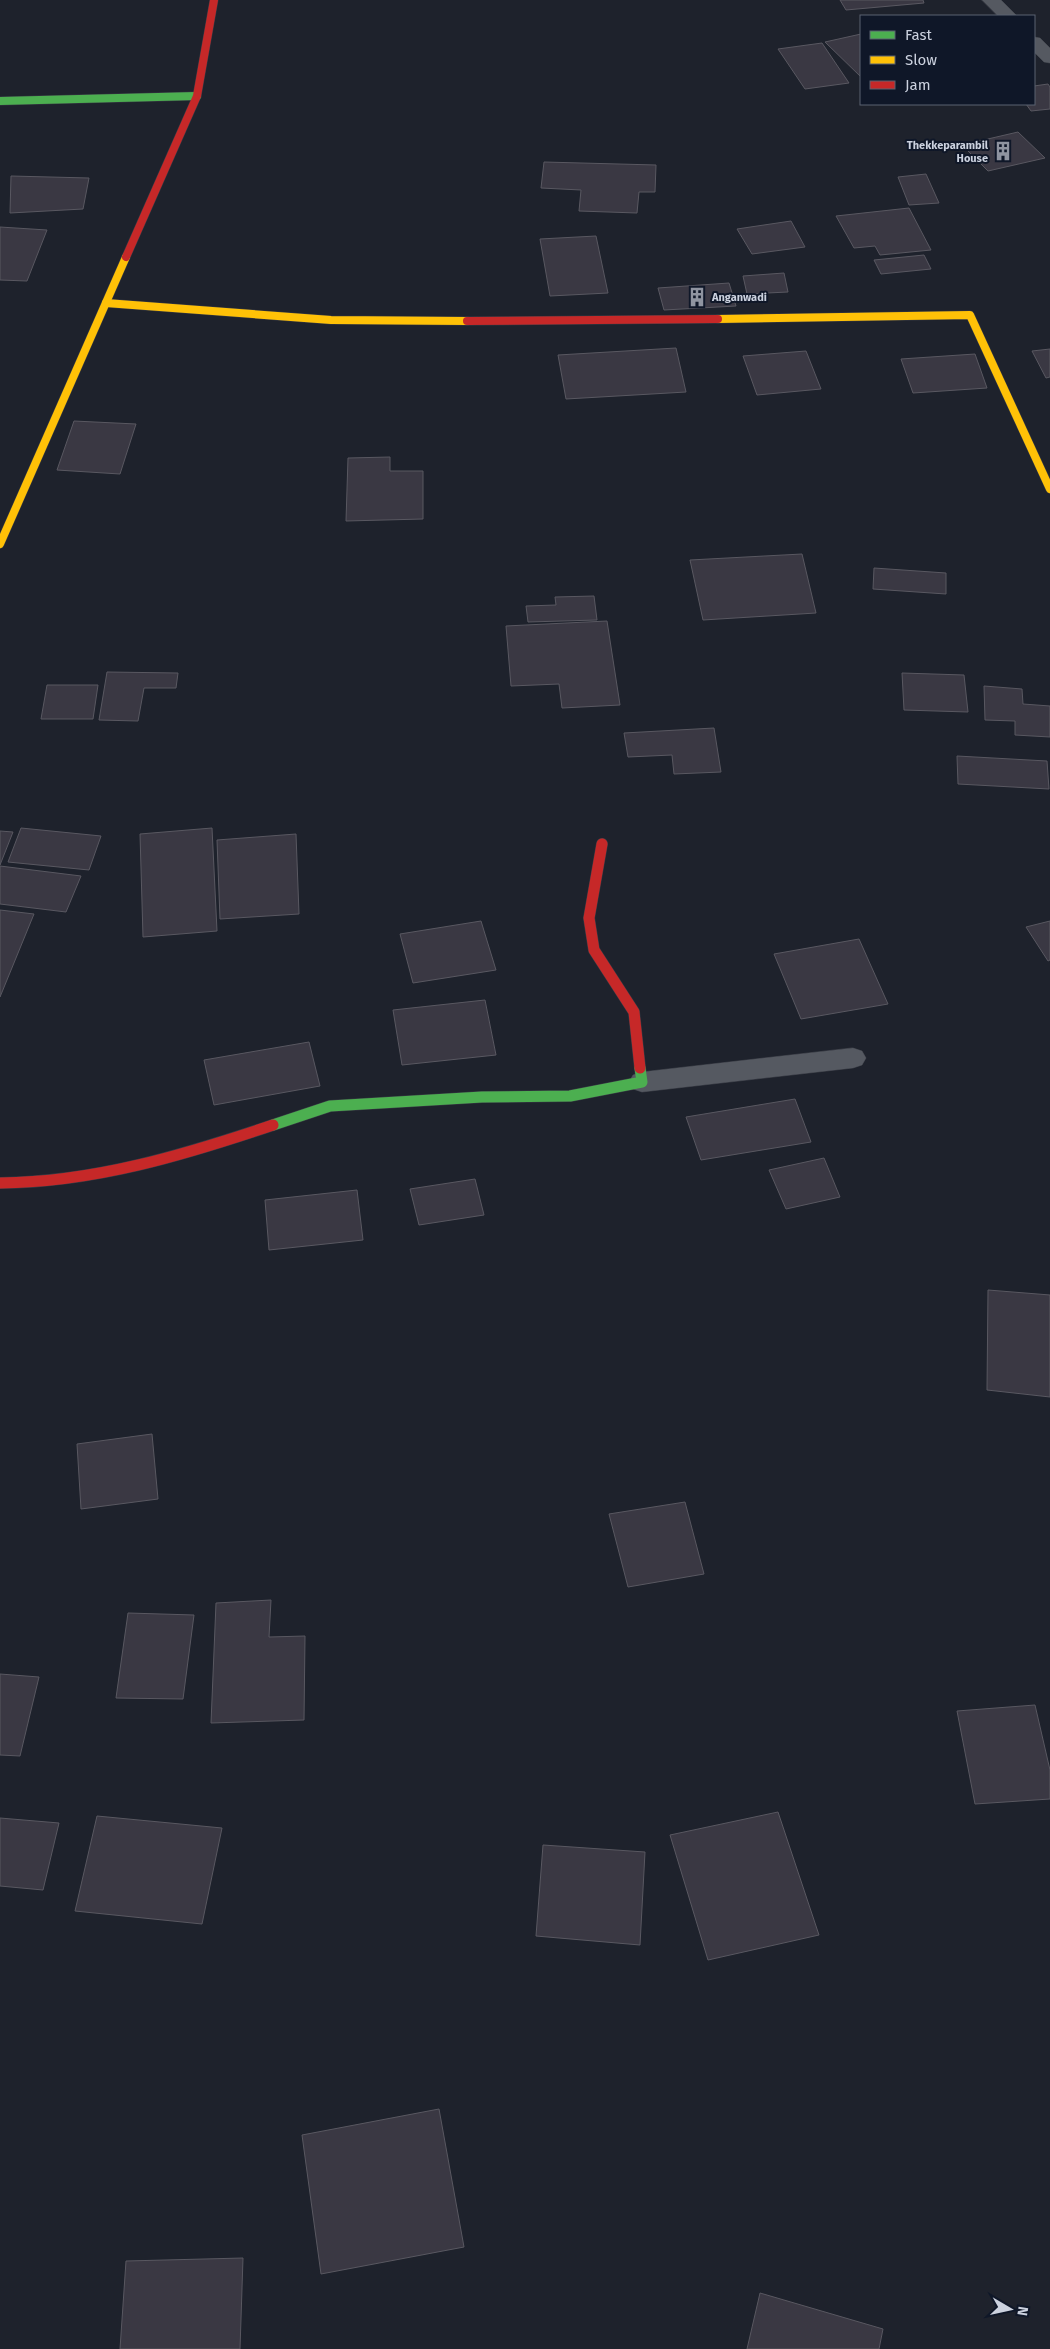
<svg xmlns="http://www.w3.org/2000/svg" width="1050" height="2349" font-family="'Fira Sans',sans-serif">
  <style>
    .building { fill: #3a3843; stroke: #595861 }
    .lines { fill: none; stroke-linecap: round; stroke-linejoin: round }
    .street-casing { stroke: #393c45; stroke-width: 1 }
    .fast-far1-casing { stroke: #393c45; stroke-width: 9 }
    .fast-casing { stroke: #393c45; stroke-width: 12 }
    .slow-casing { stroke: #393c45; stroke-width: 9 }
    .jam-far1-casing { stroke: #393c45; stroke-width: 9 }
    .jam-casing { stroke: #393c45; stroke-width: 12 }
    .street { fill: #555961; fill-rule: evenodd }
    .fast-far1 { stroke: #4caf50; stroke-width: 8 }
    .fast { stroke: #4caf50; stroke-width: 11 }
    .slow { stroke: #ffc107; stroke-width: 8 }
    .jam-far1 { stroke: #c62828; stroke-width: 8 }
    .jam { stroke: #c62828; stroke-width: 11 }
    .labels { text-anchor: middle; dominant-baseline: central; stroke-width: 4; stroke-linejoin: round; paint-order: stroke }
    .far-poi-label { font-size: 11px; font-weight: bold; fill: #ccd2df; stroke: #0f1728; text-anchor: end }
  </style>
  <rect width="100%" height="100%" fill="#1e222c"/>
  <!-- building -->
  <g class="building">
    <path d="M840 0H923L924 3 846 10Z"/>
    <path d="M861 34V77L825 42Z"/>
    <path d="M822 43 849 83 805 89 778 49Z"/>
    <path d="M1048 84 1050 87V109L1031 111 1026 104H1034V86Z"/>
    <path d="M1018 132 1045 158 988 171 962 145Z"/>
    <path d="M544 162 656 165 655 192H639L637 213 579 211 581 190 541 188Z"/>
    <path d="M926 174 939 203 909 205 898 177Z"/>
    <path d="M11 176 89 178 83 209 10 213Z"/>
    <path d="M909 208 931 250 880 255 875 246 854 248 836 216Z"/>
    <path d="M791 221 805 247 752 254 737 229Z"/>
    <path d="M0 227 47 230 27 281 0 280Z"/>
    <path d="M596 236 608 293 550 296 540 239Z"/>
    <path d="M924 255 931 269 881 274 874 260Z"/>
    <path d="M784 273 788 292 747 294 743 276Z"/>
    <path d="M729 283 736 306 664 310 658 288Z"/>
    <path d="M676 348 686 392 566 399 558 355Z"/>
    <path d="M1050 349V377L1046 378 1032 351Z"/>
    <path d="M806 351 821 389 757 395 743 356Z"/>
    <path d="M975 354 987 388 913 393 901 359Z"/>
    <path d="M74 421 136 424 120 474 57 470Z"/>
    <path d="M390 457V471H423V519L346 521 348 458Z"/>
    <path d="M802 554 816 613 703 620 690 560Z"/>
    <path d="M874 568 946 573V594L873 589Z"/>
    <path d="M594 596 597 620 528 622 526 606 556 605 555 597Z"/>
    <path d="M607 621 620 705 562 708 559 684 511 686 506 626Z"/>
    <path d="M107 672 178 673 176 688H144L138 721 99 720Z"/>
    <path d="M902 673 964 675 968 712 904 710Z"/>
    <path d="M47 685H98L93 719H41Z"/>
    <path d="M984 686 1022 689 1023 704 1050 706V737L1015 735V721L985 720Z"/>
    <path d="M714 728 721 772 674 774 672 755 628 757 624 733Z"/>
    <path d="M957 756 1047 761 1049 789 958 784Z"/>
    <path d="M21 828 101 836 89 870 8 862Z"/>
    <path d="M212 828 217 931 143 937 140 834Z"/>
    <path d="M0 831 13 832 0 865Z"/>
    <path d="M296 834 299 914 220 919 217 840Z"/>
    <path d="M0 866 81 876 66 912 0 904Z"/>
    <path d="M0 910 34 914 0 997Z"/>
    <path d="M481 921 496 970 413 983 400 934Z"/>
    <path d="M1050 921V960L1048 961 1026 927Z"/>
    <path d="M859 939 888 1004 801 1019 774 954Z"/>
    <path d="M485 1000 496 1055 402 1065 393 1010Z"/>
    <path d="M309 1042 320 1086 214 1105 204 1060Z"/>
    <path d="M795 1099 811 1142 701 1160 686 1117Z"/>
    <path d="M824 1158 840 1197 786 1209 769 1170Z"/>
    <path d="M475 1179 484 1215 419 1225 410 1189Z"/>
    <path d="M357 1190 363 1240 269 1250 265 1200Z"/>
    <path d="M988 1290 1050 1295V1397L987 1390Z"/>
    <path d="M152 1434 158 1499 81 1509 77 1444Z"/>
    <path d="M685 1502 704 1574 628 1587 609 1514Z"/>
    <path d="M271 1600 269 1637 305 1636 304 1720 211 1723 216 1603Z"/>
    <path d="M128 1613 194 1615 183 1699 116 1698Z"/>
    <path d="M0 1674 39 1677 20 1756 0 1755Z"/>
    <path d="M1035 1705 1050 1770V1799L975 1804 957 1711Z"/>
    <path d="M778 1812 819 1935 708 1960 670 1835Z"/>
    <path d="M97 1816 222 1828 202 1924 75 1911Z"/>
    <path d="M0 1818 59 1823 43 1890 0 1886Z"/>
    <path d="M543 1845 645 1852 640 1945 536 1936Z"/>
    <path d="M439 2109 464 2247 321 2274 302 2135Z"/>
    <path d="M243 2258 240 2349H120L126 2261Z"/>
    <path d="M760 2293 883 2329 879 2349H747Z"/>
  </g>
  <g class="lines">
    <defs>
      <g id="street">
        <path d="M982 0H1001L1017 16H998Z"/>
        <path d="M1034 37 1040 38 1050 48V63L1044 62 1034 52Z"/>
        <path d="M853 1048 862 1051 866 1058 862 1065 853 1068 642 1092 633 1089 629 1082 633 1075 642 1072Z"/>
      </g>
      <path id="fast-far1" d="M0 101 197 96"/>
      <path id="fast" d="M273 1125 330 1106 482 1097 570 1096 642 1082 640 1068"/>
      <g id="slow">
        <path d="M106 303 331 320 467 321"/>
        <path d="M718 319 970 315 1050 489"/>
        <path d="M0 544 126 257"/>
      </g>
      <g id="jam-far1">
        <path d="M126 257 197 96 214 0"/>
        <path d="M467 321 718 319"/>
      </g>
      <g id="jam">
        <path d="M602 844 589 918 594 950 634 1012 640 1068"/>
        <path d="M0 1183C95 1182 184 1155 273 1125"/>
      </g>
    </defs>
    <!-- street casing -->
    <use href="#street" class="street-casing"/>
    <!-- fast-far1 casing -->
    <use href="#fast-far1" class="fast-far1-casing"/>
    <!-- fast casing -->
    <use href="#fast" class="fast-casing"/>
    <!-- slow casing -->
    <use href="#slow" class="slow-casing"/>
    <!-- jam-far1 casing -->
    <use href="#jam-far1" class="jam-far1-casing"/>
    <!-- jam casing -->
    <use href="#jam" class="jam-casing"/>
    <!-- street -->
    <use href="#street" class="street"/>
    <!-- fast-far1 -->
    <use href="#fast-far1" class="fast-far1"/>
    <!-- fast -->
    <use href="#fast" class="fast"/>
    <!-- slow -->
    <use href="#slow" class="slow"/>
    <!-- jam-far1 -->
    <use href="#jam-far1" class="jam-far1"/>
    <!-- jam -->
    <use href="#jam" class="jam"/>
  </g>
  <!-- icons -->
  <defs>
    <symbol id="building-bare" viewBox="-9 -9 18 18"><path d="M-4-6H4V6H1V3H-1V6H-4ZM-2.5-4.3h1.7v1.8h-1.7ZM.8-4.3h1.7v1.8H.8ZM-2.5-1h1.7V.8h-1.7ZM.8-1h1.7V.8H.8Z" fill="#8f94a0" stroke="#0f1728" stroke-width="2.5" paint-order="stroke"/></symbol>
  </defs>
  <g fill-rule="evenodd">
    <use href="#building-bare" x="989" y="137" width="28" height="28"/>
    <use href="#building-bare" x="683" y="283" width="28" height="28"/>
  </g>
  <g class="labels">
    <!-- far-poi labels -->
    <g class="far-poi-label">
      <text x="988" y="145">Thekkeparambil<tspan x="988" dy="13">House</tspan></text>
      <text x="712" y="297" text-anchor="start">Anganwadi</text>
    </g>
  </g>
  <!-- legend -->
  <rect x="860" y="15" width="175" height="90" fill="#0f1728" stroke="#5b6271"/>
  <rect x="870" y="31" width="25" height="8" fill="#4caf50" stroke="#5b6271"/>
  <text x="905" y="40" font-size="15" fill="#ccd2df">Fast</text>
  <rect x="870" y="56" width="25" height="8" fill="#ffc107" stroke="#5b6271"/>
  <text x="905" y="65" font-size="15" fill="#ccd2df">Slow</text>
  <rect x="870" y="81" width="25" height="8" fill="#c62828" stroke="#5b6271"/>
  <text x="905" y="90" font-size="15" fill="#ccd2df">Jam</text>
  <!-- north arrow -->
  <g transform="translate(1010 2309) rotate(99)" stroke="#0f1728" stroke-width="4" paint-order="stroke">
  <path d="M0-4L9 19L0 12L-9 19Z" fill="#ccd2df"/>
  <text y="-8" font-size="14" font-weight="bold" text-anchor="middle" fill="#ccd2df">N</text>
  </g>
</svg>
